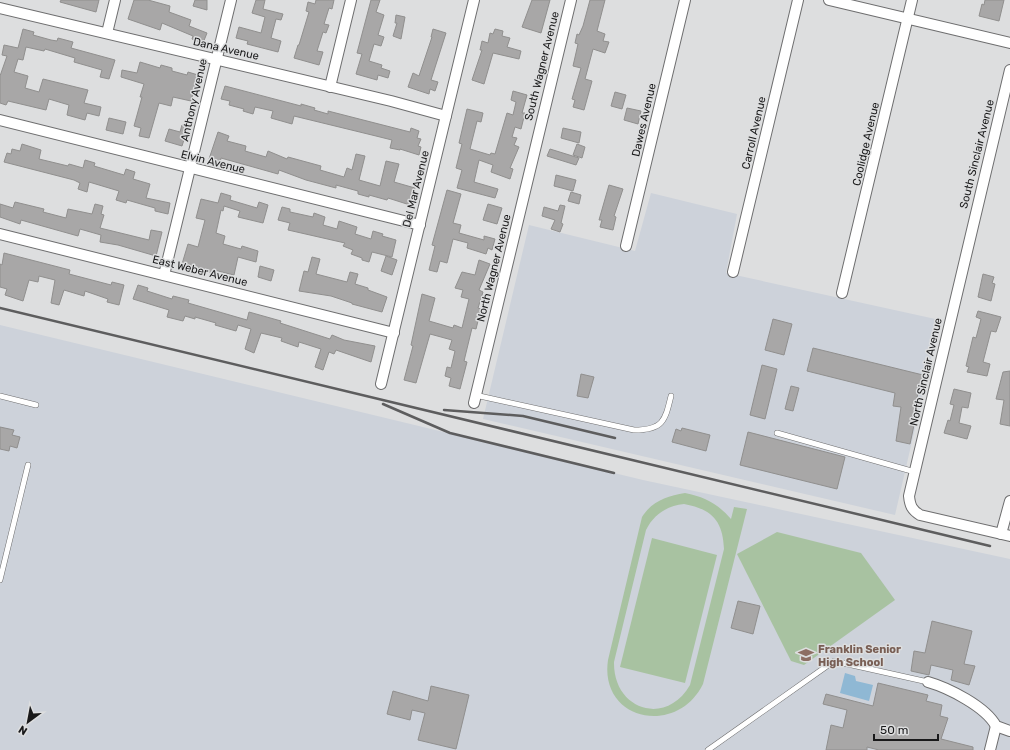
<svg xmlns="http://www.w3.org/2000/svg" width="1010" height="750" font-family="Rubik,sans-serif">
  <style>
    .built { fill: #cdd2da }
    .green { fill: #a8c2a1; fill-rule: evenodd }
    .water { fill: #8fb8d4 }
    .building { fill: #a8a7a7; stroke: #908f8e }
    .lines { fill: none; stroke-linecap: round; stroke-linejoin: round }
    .lane-casing { stroke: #6e6e6f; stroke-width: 6 }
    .street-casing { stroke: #6e6e6f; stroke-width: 12 }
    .lane { stroke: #fff; stroke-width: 5 }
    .street { stroke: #fff; stroke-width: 10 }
    .rail { stroke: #5d5d5e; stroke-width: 2.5 }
    .labels { text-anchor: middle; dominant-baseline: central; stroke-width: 3; stroke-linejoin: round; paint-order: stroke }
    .street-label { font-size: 11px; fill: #19191a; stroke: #dddedf }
    .education-label { font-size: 11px; font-weight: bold; fill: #785e54; stroke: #dddedf; text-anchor: start }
  </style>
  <rect width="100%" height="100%" fill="#dddedf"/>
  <!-- built -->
  <g class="built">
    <path d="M651 193 737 214 726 273 940 320 895 515 483 419 529 225 635 251Z"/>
    <path d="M0 325 643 480 1010 559V750H0Z"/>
  </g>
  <!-- green -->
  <g class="green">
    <path d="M685 493C705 497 718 504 731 519L734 507 747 509 703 684C677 737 599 721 608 660L642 517C652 501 667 496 685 493ZM684 504C712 509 723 521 724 549L690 685C666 727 613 710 614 662L646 530C654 514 667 506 684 504Z"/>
    <path d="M777 532 861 553 895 600 804 665 791 661 737 554Z"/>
    <path d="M652 538 717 555 685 683 620 667Z"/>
  </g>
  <!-- water -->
  <path class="water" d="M845 673 855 676 856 681 873 685 869 701 840 693Z"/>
  <!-- building -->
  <g class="building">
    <path d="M61 0H99L96 12 60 2Z"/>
    <path d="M134 0H148L170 6 169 12 191 20 189 26 207 33 203 43 192 39 193 36 162 23 160 30 128 19Z"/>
    <path d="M195 0H207V10L193 6Z"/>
    <path d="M256 0H265L263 9 283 14 281 20 276 19 271 38 281 41 278 52 247 44 248 41 236 38 239 27 261 33 265 17 252 13Z"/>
    <path d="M316 0H334L332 9 329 8 324 24 329 25 326 33 323 32 317 51 323 52 319 65 294 58 298 45H299L309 12 306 11 308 2 315 4Z"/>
    <path d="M371 0H380L376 12 384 15 378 35 384 37 381 46 374 44 369 61 382 65 381 68 390 71 388 78 378 75 377 80 356 74 362 54 357 53Z"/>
    <path d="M532 0H550L541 33 522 27Z"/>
    <path d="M590 0H605L597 31 605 34 603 41 609 42 605 53 593 49 585 79 592 81 584 110 573 107 575 100 572 99 581 68 573 66 578 44 575 43 577 34 579 35 583 26Z"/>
    <path d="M985 0H1004L999 21 979 16 982 4 984 5Z"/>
    <path d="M396 15 405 17 401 39 393 36 397 23H395Z"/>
    <path d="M23 29 34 32 33 35 51 40 57 41 58 38 73 42 71 48 115 60 109 79 100 77 102 70 74 62 75 58 45 49 44 51 26 47 23 60 18 59 14 72 28 76 25 88 39 92 43 79 88 90 84 103 101 107 99 116 87 113 85 120 67 115 69 105 49 99 46 110 8 101 6 105 0 103V76L7 56 2 55 4 45 18 48Z"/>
    <path d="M433 29 446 33 431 80 438 82 435 91 430 89 429 94 408 87 413 73 419 76 432 37H431Z"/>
    <path d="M495 29 503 31 502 36 510 38 507 47 521 51 519 59 493 53 484 84 472 80 482 50H480L482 41 488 43 490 33 493 34Z"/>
    <path d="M140 62 160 68 161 65 172 68V71L187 75 188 72 198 75 191 101 173 97 171 106 159 103 149 138 139 136 141 128 134 126 142 97H140L144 84 121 77 122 70 137 73Z"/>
    <path d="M225 86 301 106V104L315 108 314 110 328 114V111L410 132 411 128 419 131 417 138 421 139 418 146 421 147 419 155 400 149V150L390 148 392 140 376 136 294 116 292 124 271 118 273 111 255 107 253 114 243 111 244 109 229 105 230 101 221 99Z"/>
    <path d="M513 91 527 95 522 113H525L521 129 515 127 512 137 517 138 514 145 519 147 510 168 513 169 510 179 491 172 493 165 479 160 474 182 498 189 495 198 457 188 462 170 456 168 462 144 459 143 467 109 483 113 481 122 477 121 470 149 490 155 491 153 495 154 507 113 513 115 516 102 511 100Z"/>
    <path d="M615 92 626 95 622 109 611 106Z"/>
    <path d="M627 108 641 111 638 124 624 120Z"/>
    <path d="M109 118 126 122 123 134 106 130Z"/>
    <path d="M182 125 188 127 182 146 165 141 169 129 180 132Z"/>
    <path d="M563 128 581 132 579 143 561 138Z"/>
    <path d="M218 132 229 136 227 141 246 146 245 151 266 157 268 151 287 159 288 157 321 166 320 170 344 177 347 168 352 170 356 154 365 156 359 180 380 186 386 161 399 164 394 182 415 188 410 205 388 198 387 200 369 195V197L358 194V191L336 185V188L306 180 279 170 278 174 221 158 220 163 209 159Z"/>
    <path d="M22 144 41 150 39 159 68 166 69 164 83 168 85 160 95 163 94 166 124 175 126 169 135 172 133 179 150 184 146 198 170 203 168 214 155 211V208L127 200 126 203 116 200 119 191 89 182 87 192 78 189 80 183 74 180 4 162 7 153 11 154 12 149 20 151Z"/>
    <path d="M577 144 585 147 582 158 573 155Z"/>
    <path d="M550 149 579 158 576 165 547 156Z"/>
    <path d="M556 175 576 180 573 191 554 186Z"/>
    <path d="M609 185 623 189 614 216 616 217 613 230 600 227 602 220H599Z"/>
    <path d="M447 190 461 194 453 223 461 225 459 233 484 240V236L495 239 492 250 488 248 486 254 467 248 468 243 453 239 447 263 440 261 437 272 429 270 435 246 432 245Z"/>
    <path d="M571 192 581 195 579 204 568 201Z"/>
    <path d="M221 193 231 196 230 200 257 208 259 202 268 205 263 223 238 217 240 211 224 206 223 211 221 210 216 233 225 236 223 244 241 249 242 246 258 251 256 262 238 257 234 275 214 270 213 273 182 264 188 244 198 247 205 220 196 218 201 199 218 203Z"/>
    <path d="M15 202 44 209 43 212 66 218 68 209 92 214 95 204 103 206 101 214 104 215 100 228 149 240 151 230 162 232 156 256 118 245 100 242 101 235 80 229 78 236 21 220 20 224 0 217V204L13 208Z"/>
    <path d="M488 204 502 208 497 224 483 220Z"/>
    <path d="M560 205 565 206 561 223 563 224 560 232 551 229 555 220 542 216 544 207 558 211Z"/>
    <path d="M282 207 290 209V212L313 217 314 213 325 217 323 225 337 229 339 221 357 227 355 234 371 239 373 231 383 234 382 236 396 240 392 257 372 252 369 262 362 260V258L351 254 353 250 343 246 345 243 288 230 290 223 278 220Z"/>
    <path d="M4 253 70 270 69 274 111 285 112 282 124 285 119 305 107 302 108 299 85 291 84 296 64 290 59 305 51 303 55 280 39 276 38 282 29 280 23 301 5 295 7 289 0 287V264L2 265Z"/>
    <path d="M386 256 397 260 392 275 381 271Z"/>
    <path d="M312 257 320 259 316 274 347 282 350 272 358 274 355 284 368 288V290L387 297 382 312 352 304V303L331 296 299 291 304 271 308 272Z"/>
    <path d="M479 260 490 264 479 290 483 292 478 308 481 309 476 329 472 328 464 361 467 362 460 389 449 386 451 378 445 376 447 367 451 368 455 351 449 349 452 340 430 334 416 383 404 380 413 346 411 345 422 294 435 298 429 321 453 328 454 325 462 328 469 299 461 297 463 290 455 288 462 272 475 275Z"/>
    <path d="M260 266 274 270 271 281 258 277Z"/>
    <path d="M983 274 994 277 992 283 995 284 991 301 978 297Z"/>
    <path d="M138 285 148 288 147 291 172 299 173 296 189 300 188 303 247 320 249 312 281 321 280 323 330 339 332 335 344 340 375 346 371 362 336 350 334 354 329 352 323 370 315 367 321 349 299 342 298 347 281 341 282 338 261 333 254 353 245 349 251 329 238 325 236 331 215 325 216 323 195 317V319L185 316 183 321 167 317 169 310 133 299Z"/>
    <path d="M978 311 1001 317 996 332 991 331 983 362 990 364 987 376 967 372 969 367 966 366 973 337 976 338 981 319 976 317Z"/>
    <path d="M773 319 792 324 784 355 765 350Z"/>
    <path d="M813 348 923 375 915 405 918 406 910 444 896 441 901 407 893 406 895 393 807 371Z"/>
    <path d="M762 365 777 369 765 419 750 415Z"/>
    <path d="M1010 371V426L1000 424 1004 400 996 399 1003 372Z"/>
    <path d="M581 374 594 377 588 398 577 396Z"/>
    <path d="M791 386 799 388 793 411 785 409Z"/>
    <path d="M954 389 971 393 968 408 962 407 959 423 971 426 967 439 944 433 948 420 950 421 954 405 950 404Z"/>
    <path d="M0 427 14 430 12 435 20 437 17 448 10 446 9 451 0 449Z"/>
    <path d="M682 428 710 435 706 451 672 442 676 429 681 431Z"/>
    <path d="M748 432 845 457 837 489 740 465Z"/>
    <path d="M738 601 760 606 753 634 731 628Z"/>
    <path d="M932 621 972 631 964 664 975 666 969 685 951 680 953 670 931 665 929 675 911 671 914 651 925 653Z"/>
    <path d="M878 683 928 695 926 701 942 705 940 716 948 718 941 739 973 747V750H879L867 747V750H826L831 725 843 728 847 710 823 704 826 694 873 706Z"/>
    <path d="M431 686 469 695 456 749 418 740 425 713 412 710 410 720 387 714 393 691 428 701Z"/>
  </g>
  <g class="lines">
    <defs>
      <g id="lane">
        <path d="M475 395 634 430C663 430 665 421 671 396"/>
        <path d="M0 396 36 405"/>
        <path d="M777 433 915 472"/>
        <path d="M0 580 28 465"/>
        <path d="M708 750 834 661 928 682"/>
      </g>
      <g id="street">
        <path d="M829 0 1010 43"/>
        <path d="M0 8 391 101 446 116"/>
        <path d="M107 33 115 0"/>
        <path d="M1010 70 909 496C910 506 912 510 920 515L1010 536"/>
        <path d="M330 87 351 0"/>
        <path d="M0 120 420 225"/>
        <path d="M0 234 394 333"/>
        <path d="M626 246 685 0"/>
        <path d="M733 272 798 0"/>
        <path d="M164 275 231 0"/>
        <path d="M842 293 912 0"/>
        <path d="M381 384 474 0"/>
        <path d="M474 403 571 0"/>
        <path d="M1001 534 1010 501"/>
        <path d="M928 682C949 688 986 707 996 726L1010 731"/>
        <path d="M990 750 996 726"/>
      </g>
    </defs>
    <!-- lane casing -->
    <use href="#lane" class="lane-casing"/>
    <!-- street casing -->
    <use href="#street" class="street-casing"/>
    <!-- lane -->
    <use href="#lane" class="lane"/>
    <!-- street -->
    <use href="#street" class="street"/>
    <!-- rail -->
    <g class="rail">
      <path d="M0 308 990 546"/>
      <path d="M383 404 450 433 614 473"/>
      <path d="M444 410 523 416 615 438"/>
    </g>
  </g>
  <!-- icons -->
  <defs>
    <symbol id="school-bare" viewBox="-9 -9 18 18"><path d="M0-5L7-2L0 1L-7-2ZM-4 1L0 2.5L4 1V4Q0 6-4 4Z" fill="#8d6e63" stroke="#dddedf" stroke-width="2.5" paint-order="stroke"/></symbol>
  </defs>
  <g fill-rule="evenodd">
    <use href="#school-bare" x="795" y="644" width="22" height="22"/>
  </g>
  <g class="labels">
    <!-- street labels -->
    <g class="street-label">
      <text transform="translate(226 49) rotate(13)">Dana Avenue</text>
      <text transform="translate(542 66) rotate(-76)">South Wagner Avenue</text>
      <text transform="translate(194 100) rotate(-77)">Anthony Avenue</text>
      <text transform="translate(644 120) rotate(-77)">Dawes Avenue</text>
      <text transform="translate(754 133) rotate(-77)">Carroll Avenue</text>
      <text transform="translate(866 144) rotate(-77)">Coolidge Avenue</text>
      <text transform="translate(977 154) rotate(-76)">South Sinclair Avenue</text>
      <text transform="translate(213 162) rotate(14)">Elvin Avenue</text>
      <text transform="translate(416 189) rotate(-76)">Del Mar Avenue</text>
      <text transform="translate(494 268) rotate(-76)">North Wagner Avenue</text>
      <text transform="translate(200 271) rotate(14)">East Weber Avenue</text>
      <text transform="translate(926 372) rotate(-77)">North Sinclair Avenue</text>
    </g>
    <!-- education labels -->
    <g class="education-label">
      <text x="818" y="649">Franklin Senior<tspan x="818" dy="13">High School</tspan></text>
    </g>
  </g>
  <!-- north arrow -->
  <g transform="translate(28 722) rotate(212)" stroke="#dddedf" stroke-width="3" paint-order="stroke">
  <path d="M0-3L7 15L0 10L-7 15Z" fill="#19191a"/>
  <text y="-6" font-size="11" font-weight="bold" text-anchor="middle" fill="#19191a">N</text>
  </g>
  <!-- scale -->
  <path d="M874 734v6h64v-6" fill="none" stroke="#19191a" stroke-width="2"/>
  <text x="880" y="734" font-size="12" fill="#19191a" stroke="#dddedf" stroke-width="3" paint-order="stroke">50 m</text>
</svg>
